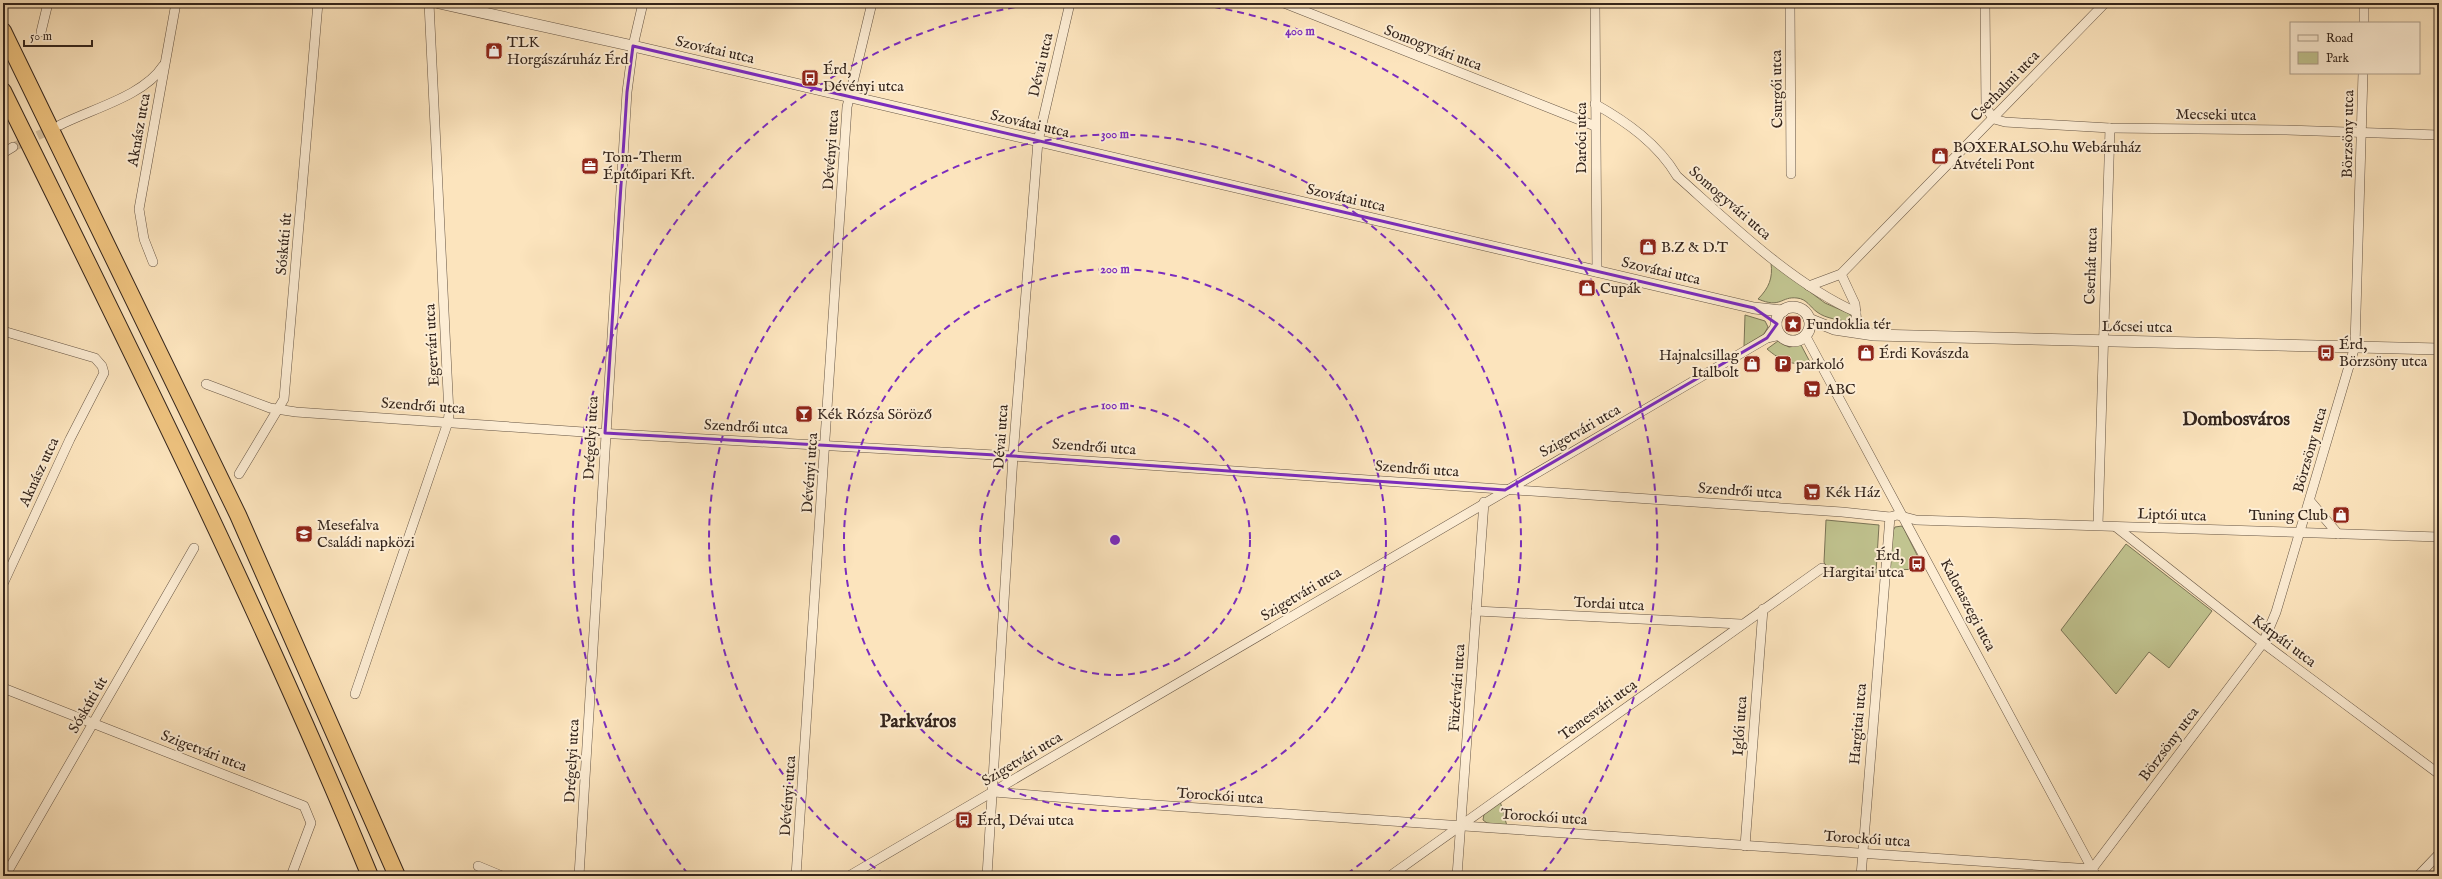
<svg xmlns="http://www.w3.org/2000/svg" width="2442" height="879" font-family="'IM FELL English',serif">
  <style>
    .green { fill: #c1c490; stroke: #7a7456 }
    .lines { fill: none; stroke-linecap: round; stroke-linejoin: round }
    .minor-tunnel { stroke: #d4be9d; stroke-width: 9; stroke-dasharray: 9 4.5; stroke-linecap: butt }
    .minor-casing { stroke: #654; stroke-width: 10 }
    .tertiary-casing { stroke: #654; stroke-width: 12 }
    .motorway-casing { stroke: #34251c; stroke-width: 18 }
    .minor { stroke: #fdedd4; stroke-width: 9 }
    .tertiary { stroke: #fdedd4; stroke-width: 11 }
    .motorway { stroke: #eec27e; stroke-width: 16 }
    .marked { fill: none; stroke: #7b2cbf; stroke-width: 3; stroke-linejoin: round }
    .ring { fill: none; stroke: #7b2cbf; stroke-width: 2; stroke-dasharray: 7 5 }
    .labels { text-anchor: middle; dominant-baseline: central; stroke-width: 4; stroke-linejoin: round; paint-order: stroke }
    .poi-label { font-size: 15px; fill: #34251c; stroke: #fdedd4; text-anchor: start }
    .street-label { font-size: 15px; fill: #34251c; stroke: #fdedd4 }
    .district-label { font-size: 19px; font-weight: bold; fill: #34251c; stroke: #fdedd4 }
    .centre { fill: #7b2cbf; stroke: #fdedd4; stroke-width: 2 }
    .ring-label { font-size: 12px; text-anchor: middle; font-weight: bold; fill: #7b2cbf; stroke: #fdedd4; stroke-width: 4; stroke-linejoin: round; paint-order: stroke }
  </style>
  <rect width="100%" height="100%" fill="#fce4bd"/>
  <filter id="stains"><feTurbulence type="fractalNoise" baseFrequency=".005" numOctaves="4"/><feColorMatrix values="0 0 0 0 .2 0 0 0 0 .09 0 0 0 0 .02 0 0 0 .5 -.17"/></filter>
  <radialGradient id="worn" r=".72"><stop offset=".6" stop-color="#630" stop-opacity="0"/><stop offset="1" stop-color="#630" stop-opacity=".3"/></radialGradient>
  <!-- green -->
  <g class="green">
    <path d="M1771 263 1825 303 1850 314 1853 320 1851 322C1841 320 1826 319 1817 312 1810 307 1807 299 1797 298 1781 296 1781 309 1758 299 1769 288 1773 278 1771 263Z"/>
    <path d="M1745 315 1765 321 1768 327 1764 334 1744 346Z"/>
    <path d="M1778 341 1789 347 1801 345 1810 362C1793 367 1780 360 1767 349Z"/>
    <path d="M1826 520 1879 525 1876 573 1827 569 1824 562Z"/>
    <path d="M1902 526 1904 529 1924 569 1889 570 1893 531 1895 527Z"/>
    <path d="M2126 544 2212 611 2169 668 2149 652 2116 694 2061 630Z"/>
    <path d="M1500 801 1507 826 1487 823 1483 820 1484 814Z"/>
  </g>
  <g class="lines">
    <!-- minor-tunnel -->
    <path class="minor-tunnel" d="M13 147 54 128"/>
    <defs>
      <g id="minor">
        <path d="M1284 3 1595 126"/>
        <path d="M1595 3 1597 272"/>
        <path d="M1790 3 1791 174"/>
        <path d="M1985 3 1986 108 1994 119 2005 122 2110 128 2286 130 2439 135"/>
        <path d="M2364 23V3"/>
        <path d="M41 32 48 3"/>
        <path d="M1595 104C1627 122 1658 144 1677 176 1730 223 1791 283 1856 312"/>
        <path d="M60 125C91 109 144 96 163 66"/>
        <path d="M3 153 13 147"/>
        <path d="M153 262 144 239 139 209 176 3"/>
        <path d="M1841 274 1855 304 1858 333"/>
        <path d="M1809 286 1841 274 2105 3"/>
        <path d="M3 331 95 358 102 366 104 373 70 439 3 584"/>
        <path d="M1805 335 2096 876"/>
        <path d="M1767 338 1777 324"/>
        <path d="M206 384 270 408 296 412 598 433 1013 456 1842 512 1890 517 1897 515 1916 520 2439 537"/>
        <path d="M239 474 284 399 318 3"/>
        <path d="M2310 501 2338 534"/>
        <path d="M2098 525 2110 128"/>
        <path d="M2116 527 2263 643 2439 774"/>
        <path d="M1476 611 1741 624"/>
        <path d="M3 688 304 806 311 823 291 876"/>
        <path d="M355 694 448 422 449 414 429 3"/>
        <path d="M994 792 1141 804 2092 869 2263 643 2276 612 2355 346 2363 73"/>
        <path d="M1745 846 1763 609"/>
        <path d="M478 866 502 876"/>
        <path d="M5 876 194 548"/>
        <path d="M579 876 627 92 633 46 643 3"/>
        <path d="M796 876 847 107 872 3"/>
        <path d="M849 876 1767 338 1781 335"/>
        <path d="M987 876 1013 456 1038 141 1070 3"/>
        <path d="M1390 876 1822 568"/>
        <path d="M1457 876 1484 502"/>
        <path d="M1861 876 1890 517"/>
        <path d="M2418 876 2439 854"/>
      </g>
      <g id="tertiary">
        <path d="M439 3 633 46 1754 308 1783 311"/>
        <circle cx="1793" cy="324" r="17"/>
        <path d="M1809 319 1834 329 1874 335 2439 349"/>
      </g>
      <g id="motorway">
        <path d="M3 31 238 515 397 876"/>
        <path d="M3 91C131 350 260 609 370 876"/>
      </g>
    </defs>
    <!-- minor casing -->
    <use href="#minor" class="minor-casing"/>
    <!-- tertiary casing -->
    <use href="#tertiary" class="tertiary-casing"/>
    <!-- motorway casing -->
    <use href="#motorway" class="motorway-casing"/>
    <!-- minor -->
    <use href="#minor" class="minor"/>
    <!-- tertiary -->
    <use href="#tertiary" class="tertiary"/>
    <!-- motorway -->
    <use href="#motorway" class="motorway"/>
  </g>
  <!-- marked area -->
  <path class="marked" d="M633 46 1754 308 1777 324 1767 338 1505 490 1013 456 605 433 627 92Z"/>
  <!-- distance rings -->
  <g class="ring">
    <circle cx="1115" cy="540" r="135"/>
    <circle cx="1115" cy="540" r="271"/>
    <path d="M885 875A406 406 0 1 1 1345 875"/>
    <path d="M688 874A542 542 0 0 1 1040 3M1190 3A542 542 0 0 1 1542 874"/>
  </g>
  <!-- icons -->
  <defs>
    <symbol id="shop-square" viewBox="-11 -11 22 22"><rect x="-9" y="-9" width="18" height="18" rx="4" fill="#8f2418" stroke="#fdedd4"/><path d="M-5-2.5h2.3a2.7 3.5 0 0 1 5.4 0H5L5.5 6h-11ZM-1.5-2.5h3a1.5 2.3 0 0 0-3 0Z" fill="#fff"/></symbol>
    <symbol id="bus-square" viewBox="-11 -11 22 22"><rect x="-9" y="-9" width="18" height="18" rx="4" fill="#8f2418" stroke="#fdedd4"/><path d="M-5-6H5V4H4V6H2V4H-2V6H-4V4H-5ZM-3.5-4V0h7V-4ZM-3.5 1.2v1.5H-2V1.2ZM2 1.2v1.5H3.5V1.2Z" fill="#fff"/></symbol>
    <symbol id="office-square" viewBox="-11 -11 22 22"><rect x="-9" y="-9" width="18" height="18" rx="4" fill="#8f2418" stroke="#fdedd4"/><path d="M-6-3h4V-5.5h4V-3h4V5H-6ZM-1-4.5V-3h2v-1.5ZM-6 0V1H6V0Z" fill="#fff"/></symbol>
    <symbol id="sight-square" viewBox="-11 -11 22 22"><rect x="-9" y="-9" width="18" height="18" rx="4" fill="#8f2418" stroke="#fdedd4"/><path d="M0-6L1.8-2.2L6-1.7L2.9 1.2L3.7 5.4L0 3.3L-3.7 5.4L-2.9 1.2L-6-1.7L-1.8-2.2Z" fill="#fff"/></symbol>
    <symbol id="parking-square" viewBox="-11 -11 22 22"><rect x="-9" y="-9" width="18" height="18" rx="4" fill="#8f2418" stroke="#fdedd4"/><path d="M-3.5-5.5H1a3.5 3.5 0 0 1 0 7H-1V5.5H-3.5ZM-1-3.4V-.6H.8a1.4 1.4 0 0 0 0-2.8Z" fill="#fff"/></symbol>
    <symbol id="supermarket-square" viewBox="-11 -11 22 22"><rect x="-9" y="-9" width="18" height="18" rx="4" fill="#8f2418" stroke="#fdedd4"/><path d="M-6-5.5h2.5l.6 2H6L4.5 2H-2.5L-4.4-4H-6ZM-1.5 3.2a1.3 1.3 0 1 0 .1 0ZM3 3.2a1.3 1.3 0 1 0 .1 0Z" fill="#fff"/></symbol>
    <symbol id="bar-square" viewBox="-11 -11 22 22"><rect x="-9" y="-9" width="18" height="18" rx="4" fill="#8f2418" stroke="#fdedd4"/><path d="M-6-5H6L.8 .8V4.5H3.5V6h-7V4.5H-.8V.8Z" fill="#fff"/></symbol>
    <symbol id="school-square" viewBox="-11 -11 22 22"><rect x="-9" y="-9" width="18" height="18" rx="4" fill="#8f2418" stroke="#fdedd4"/><path d="M0-5L7-2L0 1L-7-2ZM-4 1L0 2.5L4 1V4Q0 6-4 4Z" fill="#fff"/></symbol>
  </defs>
  <g fill-rule="evenodd">
    <use href="#shop-square" x="484" y="41" width="20" height="20"/>
    <use href="#bus-square" x="800" y="68" width="20" height="20"/>
    <use href="#shop-square" x="1930" y="146" width="20" height="20"/>
    <use href="#office-square" x="580" y="156" width="20" height="20"/>
    <use href="#shop-square" x="1638" y="237" width="20" height="20"/>
    <use href="#shop-square" x="1577" y="278" width="20" height="20"/>
    <use href="#sight-square" x="1783" y="314" width="20" height="20"/>
    <use href="#shop-square" x="1856" y="343" width="20" height="20"/>
    <use href="#bus-square" x="2316" y="343" width="20" height="20"/>
    <use href="#shop-square" x="1742" y="354" width="20" height="20"/>
    <use href="#parking-square" x="1773" y="354" width="20" height="20"/>
    <use href="#supermarket-square" x="1802" y="379" width="20" height="20"/>
    <use href="#bar-square" x="794" y="404" width="20" height="20"/>
    <use href="#supermarket-square" x="1802" y="482" width="20" height="20"/>
    <use href="#shop-square" x="2331" y="505" width="20" height="20"/>
    <use href="#school-square" x="294" y="524" width="20" height="20"/>
    <use href="#bus-square" x="1907" y="554" width="20" height="20"/>
    <use href="#bus-square" x="954" y="810" width="20" height="20"/>
  </g>
  <g class="labels">
    <!-- poi labels -->
    <g class="poi-label">
      <text x="507" y="42">TLK<tspan x="507" dy="17">Horgászáruház Érd</tspan></text>
      <text x="823" y="69">Érd,<tspan x="823" dy="17">Dévényi utca</tspan></text>
      <text x="1953" y="147">BOXERALSO.hu Webáruház<tspan x="1953" dy="17">Átvételi Pont</tspan></text>
      <text x="603" y="157">Tom-Therm<tspan x="603" dy="17">Építőipari Kft.</tspan></text>
      <text x="1661" y="247">B.Z &amp; D.T</text>
      <text x="1600" y="288">Cupák</text>
      <text x="1806" y="324">Fundoklia tér</text>
      <text x="2339" y="344">Érd,<tspan x="2339" dy="17">Börzsöny utca</tspan></text>
      <text x="1879" y="353">Érdi Kovászda</text>
      <text x="1739" y="355" text-anchor="end">Hajnalcsillag<tspan x="1739" dy="17">Italbolt</tspan></text>
      <text x="1796" y="364">parkoló</text>
      <text x="1825" y="389">ABC</text>
      <text x="817" y="414">Kék Rózsa Söröző</text>
      <text x="1825" y="492">Kék Ház</text>
      <text x="2328" y="515" text-anchor="end">Tuning Club</text>
      <text x="317" y="525">Mesefalva<tspan x="317" dy="17">Családi napközi</tspan></text>
      <text x="1904" y="555" text-anchor="end">Érd,<tspan x="1904" dy="17">Hargitai utca</tspan></text>
      <text x="977" y="820">Érd, Dévai utca</text>
    </g>
    <!-- street labels -->
    <g class="street-label">
      <text transform="translate(1433 48) rotate(21)">Somogyvári utca</text>
      <text transform="translate(715 50) rotate(13)">Szovátai utca</text>
      <text transform="translate(1041 65) rotate(-77)">Dévai utca</text>
      <text transform="translate(2005 86) rotate(-46)">Cserhalmi utca</text>
      <text transform="translate(1777 89) rotate(-91)">Csurgói utca</text>
      <text transform="translate(2216 115) rotate(1)">Mecseki utca</text>
      <text transform="translate(1030 124) rotate(13)">Szovátai utca</text>
      <text transform="translate(139 130) rotate(-80)">Aknász utca</text>
      <text transform="translate(2348 134) rotate(-89)">Börzsöny utca</text>
      <text transform="translate(1581 138) rotate(-90)">Daróci utca</text>
      <text transform="translate(831 150) rotate(-86)">Dévényi utca</text>
      <text transform="translate(1346 198) rotate(13)">Szovátai utca</text>
      <text transform="translate(1730 203) rotate(41)">Somogyvári utca</text>
      <text transform="translate(284 244) rotate(-85)">Sóskúti út</text>
      <text transform="translate(2091 266) rotate(-88)">Cserhát utca</text>
      <text transform="translate(1661 271) rotate(13)">Szovátai utca</text>
      <text transform="translate(2137 327) rotate(1)">Lőcsei utca</text>
      <text transform="translate(432 345) rotate(-93)">Egervári utca</text>
      <text transform="translate(423 406) rotate(4)">Szendrői utca</text>
      <text transform="translate(746 427) rotate(3)">Szendrői utca</text>
      <text transform="translate(1580 431) rotate(-30)">Szigetvári utca</text>
      <text transform="translate(1001 437) rotate(-86)">Dévai utca</text>
      <text transform="translate(591 438) rotate(-87)">Drégelyi utca</text>
      <text transform="translate(1094 447) rotate(4)">Szendrői utca</text>
      <text transform="translate(2310 450) rotate(-74)">Börzsöny utca</text>
      <text transform="translate(1417 469) rotate(4)">Szendrői utca</text>
      <text transform="translate(39 472) rotate(-65)">Aknász utca</text>
      <text transform="translate(810 473) rotate(-86)">Dévényi utca</text>
      <text transform="translate(1740 491) rotate(4)">Szendrői utca</text>
      <text transform="translate(2172 515) rotate(2)">Liptói utca</text>
      <text transform="translate(1301 594) rotate(-31)">Szigetvári utca</text>
      <text transform="translate(1609 604) rotate(3)">Tordai utca</text>
      <text transform="translate(1968 605) rotate(62)">Kalotaszegi utca</text>
      <text transform="translate(2284 641) rotate(37)">Kárpáti utca</text>
      <text transform="translate(1457 688) rotate(-86)">Füzérvári utca</text>
      <text transform="translate(88 705) rotate(-60)">Sóskúti út</text>
      <text transform="translate(1598 710) rotate(-36)">Temesvári utca</text>
      <text transform="translate(1858 724) rotate(-85)">Hargitai utca</text>
      <text transform="translate(1740 726) rotate(-86)">Iglói utca</text>
      <text transform="translate(2169 744) rotate(-53)">Börzsöny utca</text>
      <text transform="translate(204 751) rotate(21)">Szigetvári utca</text>
      <text transform="translate(1022 759) rotate(-31)">Szigetvári utca</text>
      <text transform="translate(572 761) rotate(-87)">Drégelyi utca</text>
      <text transform="translate(788 796) rotate(-86)">Dévényi utca</text>
      <text transform="translate(1220 796) rotate(4)">Torockói utca</text>
      <text transform="translate(1544 817) rotate(4)">Torockói utca</text>
      <text transform="translate(1867 839) rotate(4)">Torockói utca</text>
    </g>
    <!-- district labels -->
    <g class="district-label">
      <text x="2236" y="420">Dombosváros</text>
      <text x="918" y="722">Parkváros</text>
    </g>
  </g>
  <circle cx="1115" cy="540" r="6" class="centre"/>
  <g class="ring-label">
    <text x="1300" y="35">400 m</text>
    <text x="1115" y="138">300 m</text>
    <text x="1115" y="273">200 m</text>
    <text x="1115" y="409">100 m</text>
  </g>
  <!-- margin -->
  <rect width="2442" height="879" fill="none" stroke="#fce4bd" stroke-width="16"/>
  <rect x="4" y="4" width="2434" height="871" fill="none" stroke="#34251c" stroke-width="2"/>
  <rect x="8" y="8" width="2426" height="863" fill="none" stroke="#34251c"/>
  <!-- legend -->
  <rect x="2290" y="22" width="130" height="52" fill="#fdedd4" stroke="#ad9d8a"/>
  <rect x="2298" y="35" width="20" height="6" fill="#fdedd4" stroke="#ad9d8a"/>
  <text x="2326" y="42" font-size="12" fill="#34251c">Road</text>
  <rect x="2298" y="52" width="20" height="12" fill="#c1c490" stroke="#ad9d8a"/>
  <text x="2326" y="62" font-size="12" fill="#34251c">Park</text>
  <!-- scale -->
  <path d="M24 40v6h68v-6" fill="none" stroke="#34251c" stroke-width="2"/>
  <text x="30" y="40" font-size="12" fill="#34251c" stroke="#fdedd4" stroke-width="3" paint-order="stroke">50 m</text>
  <rect width="100%" height="100%" filter="url(#stains)"/>
  <rect width="100%" height="100%" fill="url(#worn)"/>
</svg>
